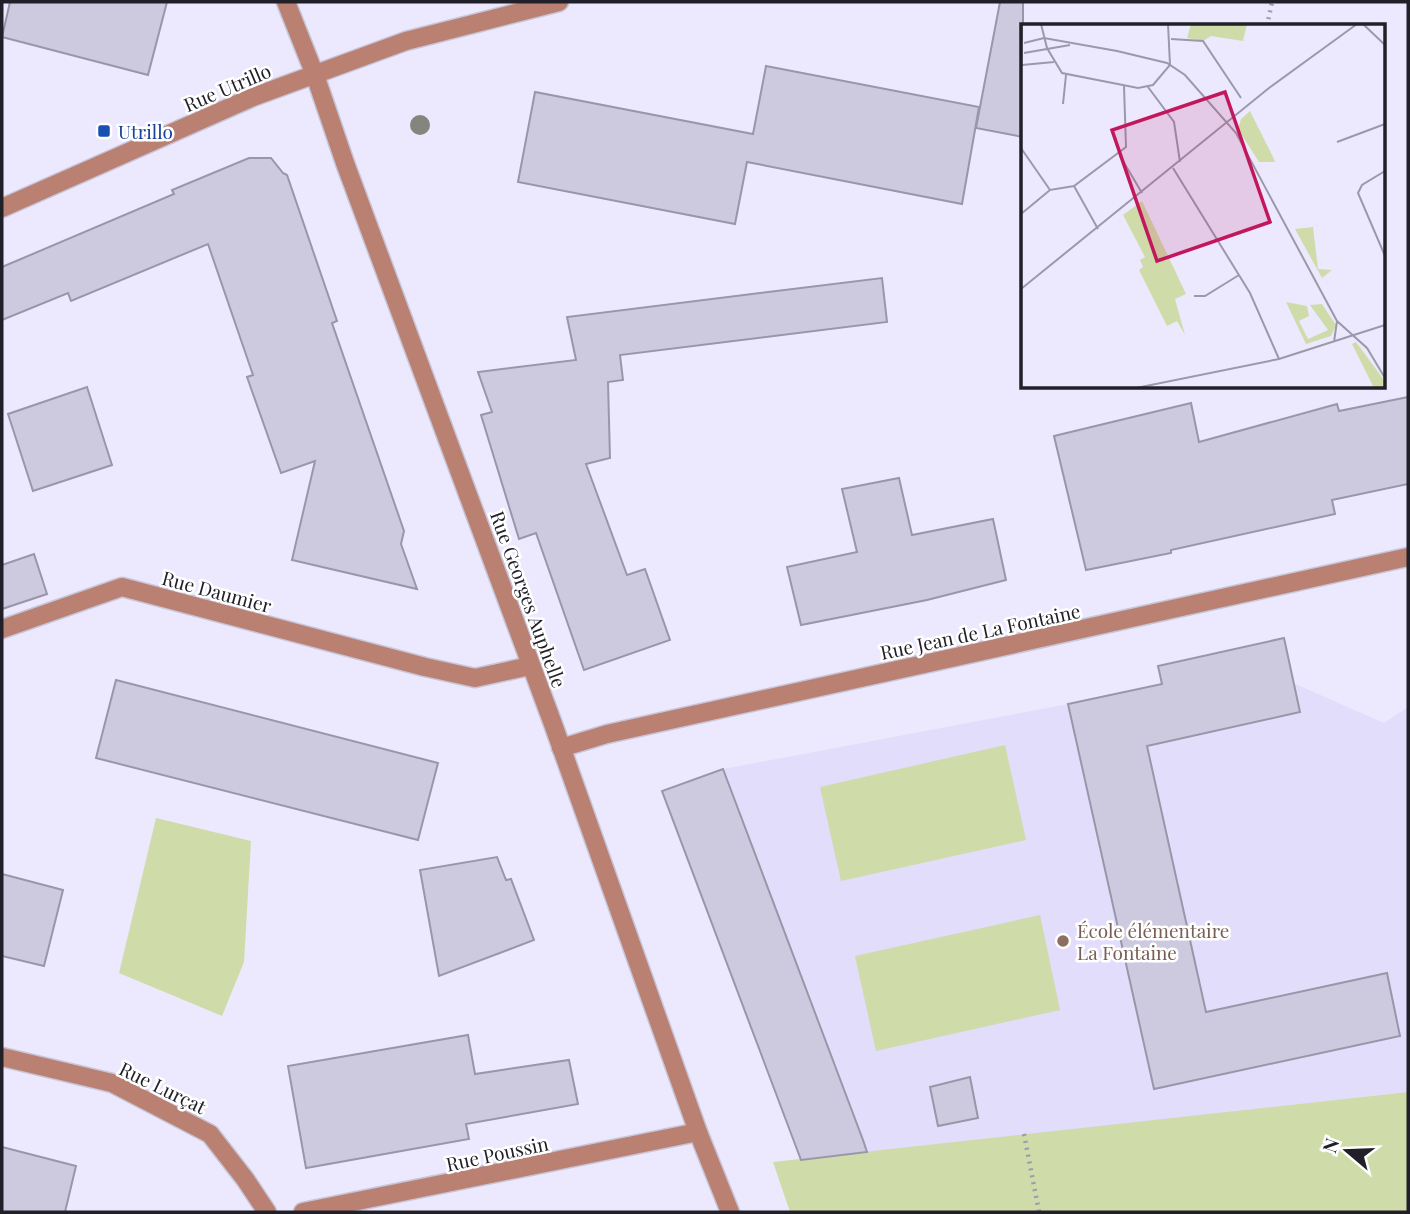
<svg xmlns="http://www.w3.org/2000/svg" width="1410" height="1214" font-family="'Playfair Display',serif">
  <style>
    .built { fill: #e1ddfa }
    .green { fill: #cfdba9 }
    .building { fill: #cdcadf; stroke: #9996aa; stroke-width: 2 }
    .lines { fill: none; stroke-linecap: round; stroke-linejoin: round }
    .minor-casing { stroke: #c7c5d8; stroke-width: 21 }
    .tertiary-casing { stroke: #c7c5d8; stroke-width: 21 }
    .path { stroke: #9e9cac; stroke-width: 4.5; stroke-dasharray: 2 5; stroke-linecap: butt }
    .minor { stroke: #ba8072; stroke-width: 18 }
    .tertiary { stroke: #ba8072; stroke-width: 18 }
    .tree { fill: #84867d }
    .transit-dot { fill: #1a4fb4; stroke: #fff; stroke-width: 2.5 }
    .education-dot { fill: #8d6e63; stroke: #fff; stroke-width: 2.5 }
    .labels { text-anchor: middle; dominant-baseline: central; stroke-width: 5; stroke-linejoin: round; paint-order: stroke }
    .street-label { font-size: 19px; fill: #212028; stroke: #fff }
    .transit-label { font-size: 19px; fill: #164399; stroke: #fff; text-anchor: start }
    .education-label { font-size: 19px; fill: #785e54; stroke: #fff; text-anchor: start }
    .inset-road { fill: none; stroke: #9b99a9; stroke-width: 2 }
    .view { fill: #c2185b; fill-opacity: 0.15; stroke: #c2185b; stroke-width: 3.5 }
    .inset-edge { fill: none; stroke: #212028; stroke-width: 3.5 }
  </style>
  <rect width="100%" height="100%" fill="#ece9ff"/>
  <!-- built -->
  <path class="built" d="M1284 638 1293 683 1384 723 1408 707V1092L801 1160 662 791 723 769 1068 704 1162 684 1158 666Z"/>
  <!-- green -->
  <g class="green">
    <path d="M1005 745 1026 840 841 881 820 787Z"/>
    <path d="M156 818 251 841 244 962 222 1016 119 973Z"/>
    <path d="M1040 915 1060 1010 876 1051 855 956Z"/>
    <path d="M1408 1092V1212H790L773 1162Z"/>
  </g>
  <!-- building -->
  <g class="building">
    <path d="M10 2H167L148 75 2 37Z"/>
    <path d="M1000 2H1023V137L976 128Z"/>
    <path d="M766 66 979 107 962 204 747 162 735 224 518 182 535 92 753 134Z"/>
    <path d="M249 158H271L283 173 287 175 337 321 332 323 404 531 401 544 417 589 292 560 315 461 281 473 247 377 253 375 208 244 71 301 68 293 2 320V267L174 194 172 190Z"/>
    <path d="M882 278 887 322 620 355 623 380 608 382 610 458 586 464 627 575 645 569 670 640 584 670 536 533 519 539 481 415 492 412 478 372 576 360 567 317Z"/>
    <path d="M87 387 112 465 33 491 8 414Z"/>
    <path d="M1408 397V484L1332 500 1335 514 1171 550V553L1086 570 1054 436 1191 403 1199 442 1337 404 1339 411Z"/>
    <path d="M899 478 912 535 993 519 1006 580 927 600 801 625 787 567 857 552 842 489Z"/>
    <path d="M34 554 47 594 2 609V565Z"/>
    <path d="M1284 638 1300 712 1147 746 1206 1012 1387 973 1400 1036 1154 1089 1068 704 1162 684 1158 666Z"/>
    <path d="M116 680 438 763 418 840 96 758Z"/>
    <path d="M723 769 863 1140 867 1152 801 1160 662 791Z"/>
    <path d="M497 857 506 880 511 879 534 940 439 976 420 870Z"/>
    <path d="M2 874 63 890 44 966 2 956Z"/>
    <path d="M468 1035 475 1074 569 1060 578 1104 466 1124 469 1139 306 1168 288 1066Z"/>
    <path d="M970 1077 978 1118 938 1126 930 1087Z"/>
    <path d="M2 1147 76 1166 65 1212H2Z"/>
  </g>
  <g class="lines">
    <defs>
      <g id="minor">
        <path d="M2 208 253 97 406 41 559 2"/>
        <path d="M2 629 122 587 425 667 475 678 530 666"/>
        <path d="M561 748 607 734 1408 557"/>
        <path d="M2 1057 112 1083 210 1134 245 1179 267 1212"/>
        <path d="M303 1212 698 1132"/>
      </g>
      <path id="tertiary" d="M286 2 315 75 345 163 553 724 698 1132 730 1212"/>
    </defs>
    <!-- minor casing -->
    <use href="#minor" class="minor-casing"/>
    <!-- tertiary casing -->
    <use href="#tertiary" class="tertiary-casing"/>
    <!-- path -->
    <g class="path">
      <path d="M1267 26 1272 2"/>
      <path d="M1024 1134 1039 1212"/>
    </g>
    <!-- minor -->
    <use href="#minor" class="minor"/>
    <!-- tertiary -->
    <use href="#tertiary" class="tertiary"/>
  </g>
  <!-- trees -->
  <circle class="tree" cx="420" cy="125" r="10"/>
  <!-- markers -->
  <rect class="transit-dot" x="97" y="124" width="14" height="14" rx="3.5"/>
  <circle class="education-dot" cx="1063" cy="941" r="7"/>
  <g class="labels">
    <!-- street labels -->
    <g class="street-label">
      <text transform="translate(227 87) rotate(-23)">Rue Utrillo</text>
      <text transform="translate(217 591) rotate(15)">Rue Daumier</text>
      <text transform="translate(529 599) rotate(70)">Rue Georges Auphelle</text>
      <text transform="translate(980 631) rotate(-12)">Rue Jean de La Fontaine</text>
      <text transform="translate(163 1087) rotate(26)">Rue Lurçat</text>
      <text transform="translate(497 1153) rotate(-12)">Rue Poussin</text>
    </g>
    <!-- transit labels -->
    <g class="transit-label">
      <text x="118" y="131">Utrillo</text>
    </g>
    <!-- education labels -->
    <g class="education-label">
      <text x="1077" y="930">École élémentaire<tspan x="1077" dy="22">La Fontaine</tspan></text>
    </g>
  </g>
  <!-- overview -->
  <g transform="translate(1021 24)">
    <rect width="364" height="364" fill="#ece9ff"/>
    <path d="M170 0H226L222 17 190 12 182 17 166 14ZM229 87 253 135 254 138H238L217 105 220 95ZM121 177 165 270 154 275 164 311 156 297 146 302 118 246 122 243 119 236 124 233 102 191ZM292 203 297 245 311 246 301 254 274 205ZM265 278 286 282 288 292 278 297 287 315 307 306 289 281 301 280 315 301 310 312 285 320ZM335 318 363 356 364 364H353L331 320Z" fill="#cfdba9"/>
    <path class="inset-road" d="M20 0 26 24 41 49 117 64 132 61 149 41 147 0M342 0 364 21M150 15 182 17 220 74M3 19 23 14 96 27 146 39 164 51 215 109 316 297 346 324 364 354M3 29 49 21M1 41 33 38M0 46 1 0M127 63 153 98 159 138M42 80 45 51M316 118 364 100M0 124 29 166 53 162 105 123 103 62M99 132 121 169M152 144 229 269 258 335M364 147 341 161 337 169 364 232M53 162 77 205M0 190 29 166M0 265 248 64 336 0M173 272H184L218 251M313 318 316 297M115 364 258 335 364 301"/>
    <path class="view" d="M204 68 249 198 136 237 91 106Z"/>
    <rect width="364" height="364" class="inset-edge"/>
  </g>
  <!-- border -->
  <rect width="1410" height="1214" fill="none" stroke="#212028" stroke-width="7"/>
  <!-- north arrow -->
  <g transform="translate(1347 1151) rotate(289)" stroke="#ffffff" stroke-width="5" paint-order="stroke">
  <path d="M0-5L12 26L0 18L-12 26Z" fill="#212028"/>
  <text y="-10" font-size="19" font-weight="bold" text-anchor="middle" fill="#212028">N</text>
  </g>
</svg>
